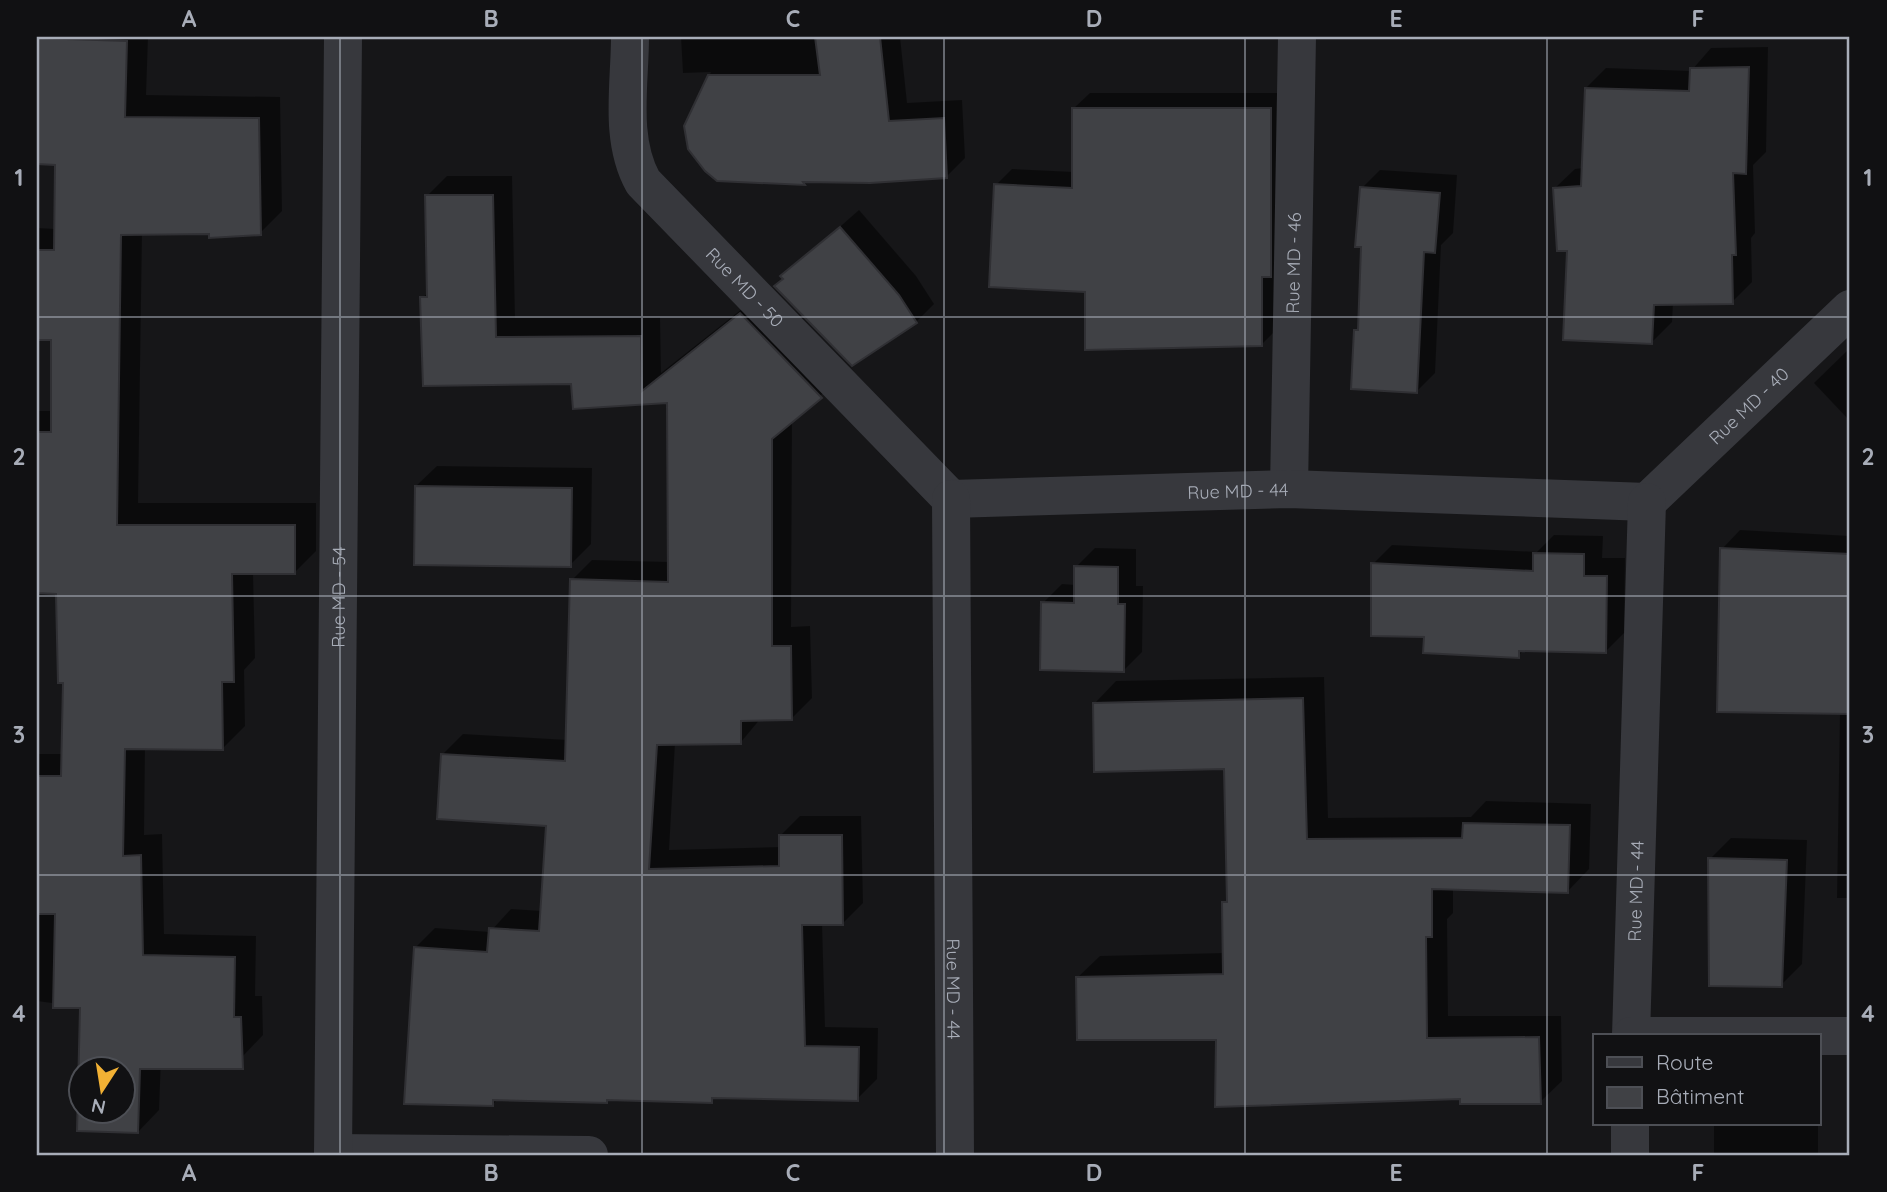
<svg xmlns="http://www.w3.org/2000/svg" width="1887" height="1192" font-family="Quicksand,sans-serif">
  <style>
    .shadow { fill: #0007; fill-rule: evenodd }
    .building { fill: #404145; stroke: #303034; stroke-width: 2; fill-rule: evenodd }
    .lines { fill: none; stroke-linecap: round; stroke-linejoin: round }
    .minor { stroke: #37383d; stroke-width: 38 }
    .grid { fill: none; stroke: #a8adb8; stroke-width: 2; stroke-opacity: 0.55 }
    .labels { text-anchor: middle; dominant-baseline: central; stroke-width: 5; stroke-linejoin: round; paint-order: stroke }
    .street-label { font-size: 18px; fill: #a8adb8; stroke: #111113 }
    .neatline { fill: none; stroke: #a8adb8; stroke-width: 2.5 }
    .grid-label { font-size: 23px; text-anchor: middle; font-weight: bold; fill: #a8adb8 }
  </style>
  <rect width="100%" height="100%" fill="#161618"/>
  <!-- shadow -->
  <g class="shadow">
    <path d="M37 37H148L146 95 280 97 282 211 260 233H142L138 503H316V551L294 573H253L255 658 244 670 245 726 223 748 145 747 144 835 162 834 164 934 256 936 255 996H262L263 1035 242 1057 161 1058 159 1110 138 1132 78 1130 81 1007 37 1001V754H63L65 681 58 592H37V411H52L53 338H37V228L56 229 57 163H37ZM80 1070H122V1112H80Z"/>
    <path d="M681 37H900L907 103 962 100 965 158 946 177 808 181 805 184 718 179 686 127 711 72 683 73Z"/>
    <path d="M1768 47 1766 152 1753 165 1755 233 1751 238 1752 282 1732 302 1673 303 1672 322 1652 342 1569 249 1555 188 1575 169 1583 168 1586 88 1606 68 1691 71 1711 48Z"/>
    <path d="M1090 93H1286L1277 329 1261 345 1087 291 996 185 1012 169 1074 172 1073 109Z"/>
    <path d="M1380 170 1457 175 1453 233 1441 245 1435 373 1416 392 1356 331 1360 326 1362 188Z"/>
    <path d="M447 176H512L515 318 660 317 661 373 761 294 841 377 792 421 791 627 810 626 812 698 792 718H761L741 742 675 743 669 850 781 847 780 836 800 816H861L863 903 843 923H822L825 1027 878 1028 877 1079 857 1099 499 1098 493 1104 415 948 435 928 490 932 511 909 542 911 548 825 443 754 463 734 568 740 572 580 592 560 669 562 668 401 573 382 422 298 429 292 427 196Z"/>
    <path d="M859 210 916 276 934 304 916 322 783 277Z"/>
    <path d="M1850 348V417L1848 419 1814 383Z"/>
    <path d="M437 466 592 468 591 544 570 565 416 486Z"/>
    <path d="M1740 530 1850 536V898H1837L1840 712 1722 549Z"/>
    <path d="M1554 535 1603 536 1602 558H1625L1624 633 1605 652 1525 649 1518 656 1426 635 1373 564 1392 545 1537 552Z"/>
    <path d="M1095 548 1136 549V586H1143L1142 652 1123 671 1043 603 1062 584 1076 585V567Z"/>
    <path d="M1324 677 1328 818 1471 817 1486 801 1591 804 1589 869 1568 891 1453 888V913L1447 919 1448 1016H1561L1562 1081 1540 1102 1462 1098 1218 1039 1078 977 1100 956 1224 953V903L1228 899 1226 768 1095 703 1116 681Z"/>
    <path d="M1731 838 1807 840 1802 964 1781 985 1710 859Z"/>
    <rect x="1714" y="1124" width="104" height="31"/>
  </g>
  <!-- building -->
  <g class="building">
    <path d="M815 37H880L889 121 944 118 947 178 870 183 803 182 805 185 717 181 705 171 688 149 684 126 708 75H820Z"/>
    <path d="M37 38 127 41 125 117 259 118 261 235 209 238V234L121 235 117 525H295V574H232L234 682H222L223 750 125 749 123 856 141 855 143 955 235 957 234 1017H241L243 1069H140L138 1133 77 1131 80 1008H53L55 914H37V776H61L63 683H58L56 594 37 593V432H51V340H37V250H54L55 165 37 164ZM80 1069H122V1111H80Z"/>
    <path d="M1749 67 1746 174 1733 173 1736 255H1732L1733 304 1654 305 1652 344 1563 340 1567 251H1557L1553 188 1581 186 1585 88 1689 91 1690 68Z"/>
    <path d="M1072 108H1271V277H1262V346L1085 350V292L989 287 994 184 1072 188Z"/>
    <path d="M1360 187 1440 193 1435 253 1424 252 1417 393 1351 389 1354 330H1358L1361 247H1355Z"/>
    <path d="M425 195H493L496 337 641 336 642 391 740 313 822 398 772 439V646H791L792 720 741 721V744L657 745 649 869 779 866V835H842L843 925H802L805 1046 859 1047 858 1101 712 1098V1103L607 1100V1103L493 1100V1106L404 1104 414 947 487 952 489 928 539 931 546 826 437 819 441 754 565 761 570 579 668 582 667 403 573 409 571 384 423 386 420 297H427Z"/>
    <path d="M840 227 899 295 917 323 852 366 774 286 783 279 780 276Z"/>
    <path d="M415 486 572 488 571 567 414 565Z"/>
    <path d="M1720 548 1850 554V714L1717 712Z"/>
    <path d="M1533 553 1584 554V576H1607L1606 653 1519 651V658L1423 653 1424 637 1371 636V563L1533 571Z"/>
    <path d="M1074 566 1118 567V604H1125L1124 672 1040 670 1041 602 1074 603Z"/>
    <path d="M1303 698 1307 839 1462 838 1463 823 1570 825 1568 893 1432 889V937H1426L1427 1038 1539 1037 1541 1104H1460V1099L1215 1107 1216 1040H1077L1076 977 1223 974 1222 902H1227L1224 769 1094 772 1093 703Z"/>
    <path d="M1708 858 1787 860 1782 987 1709 986Z"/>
  </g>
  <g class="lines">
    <!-- minor -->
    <g class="minor">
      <path id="s1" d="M630 37C630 84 619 139 643 182L951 499"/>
      <path id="s2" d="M1289 489 1297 37"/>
      <path id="s3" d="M951 499 1289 489 1647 502"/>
      <path id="s4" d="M951 499 955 1155"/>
      <path id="s5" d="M1647 502 1850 309"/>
      <path id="s6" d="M1631 1036 1647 502"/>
      <path d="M1631 1036H1850"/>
      <path d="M333 1153 589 1155"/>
      <path id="s7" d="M333 1155 343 37"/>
      <path d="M1630 1155V1124"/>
    </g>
  </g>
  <!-- grid -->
  <path class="grid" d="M340 37V1155M642 37V1155M944 37V1155M1245 37V1155M1547 37V1155M37 317H1850M37 596H1850M37 875H1850"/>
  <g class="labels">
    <!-- street labels -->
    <g class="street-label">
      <text stroke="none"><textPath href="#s2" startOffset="226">Rue MD - 46</textPath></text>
      <text stroke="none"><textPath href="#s1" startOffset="294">Rue MD - 50</textPath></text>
      <text stroke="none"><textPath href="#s5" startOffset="140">Rue MD - 40</textPath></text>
      <text stroke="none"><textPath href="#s3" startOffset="287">Rue MD - 44</textPath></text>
      <text stroke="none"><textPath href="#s7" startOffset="558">Rue MD - 54</textPath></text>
      <text stroke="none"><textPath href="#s6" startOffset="145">Rue MD - 44</textPath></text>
      <text stroke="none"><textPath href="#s4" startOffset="490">Rue MD - 44</textPath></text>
    </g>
  </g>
  <!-- border -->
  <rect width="1887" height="1192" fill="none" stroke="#111113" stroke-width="77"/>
  <!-- legend -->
  <rect x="1593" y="1034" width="228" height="91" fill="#111113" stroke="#4d4f55" stroke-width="2"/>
  <rect x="1607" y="1057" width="35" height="10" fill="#37383d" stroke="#4d4f55" stroke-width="2"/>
  <text x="1656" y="1070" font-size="21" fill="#a8adb8">Route</text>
  <rect x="1607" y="1087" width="35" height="21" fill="#404145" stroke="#4d4f55" stroke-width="2"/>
  <text x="1656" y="1104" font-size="21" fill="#a8adb8">Bâtiment</text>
  <!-- north arrow -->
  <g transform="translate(102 1090) rotate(192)"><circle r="33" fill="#111113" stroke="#4d4f55" stroke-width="2"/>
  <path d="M0-5L12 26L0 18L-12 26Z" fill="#f2b134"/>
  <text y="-10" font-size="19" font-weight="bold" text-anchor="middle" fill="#a8adb8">N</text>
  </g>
  <rect x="38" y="38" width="1810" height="1116" class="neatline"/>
  <g class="grid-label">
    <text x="189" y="27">A</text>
    <text x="491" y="27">B</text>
    <text x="793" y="27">C</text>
    <text x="1094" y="27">D</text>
    <text x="1396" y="27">E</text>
    <text x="1698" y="27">F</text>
    <text x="19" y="186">1</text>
    <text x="1868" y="186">1</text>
    <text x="19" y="465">2</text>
    <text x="1868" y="465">2</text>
    <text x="19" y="743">3</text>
    <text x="1868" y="743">3</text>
    <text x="19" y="1022">4</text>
    <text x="1868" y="1022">4</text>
    <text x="189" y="1181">A</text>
    <text x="491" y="1181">B</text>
    <text x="793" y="1181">C</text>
    <text x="1094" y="1181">D</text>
    <text x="1396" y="1181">E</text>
    <text x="1698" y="1181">F</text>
  </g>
</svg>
